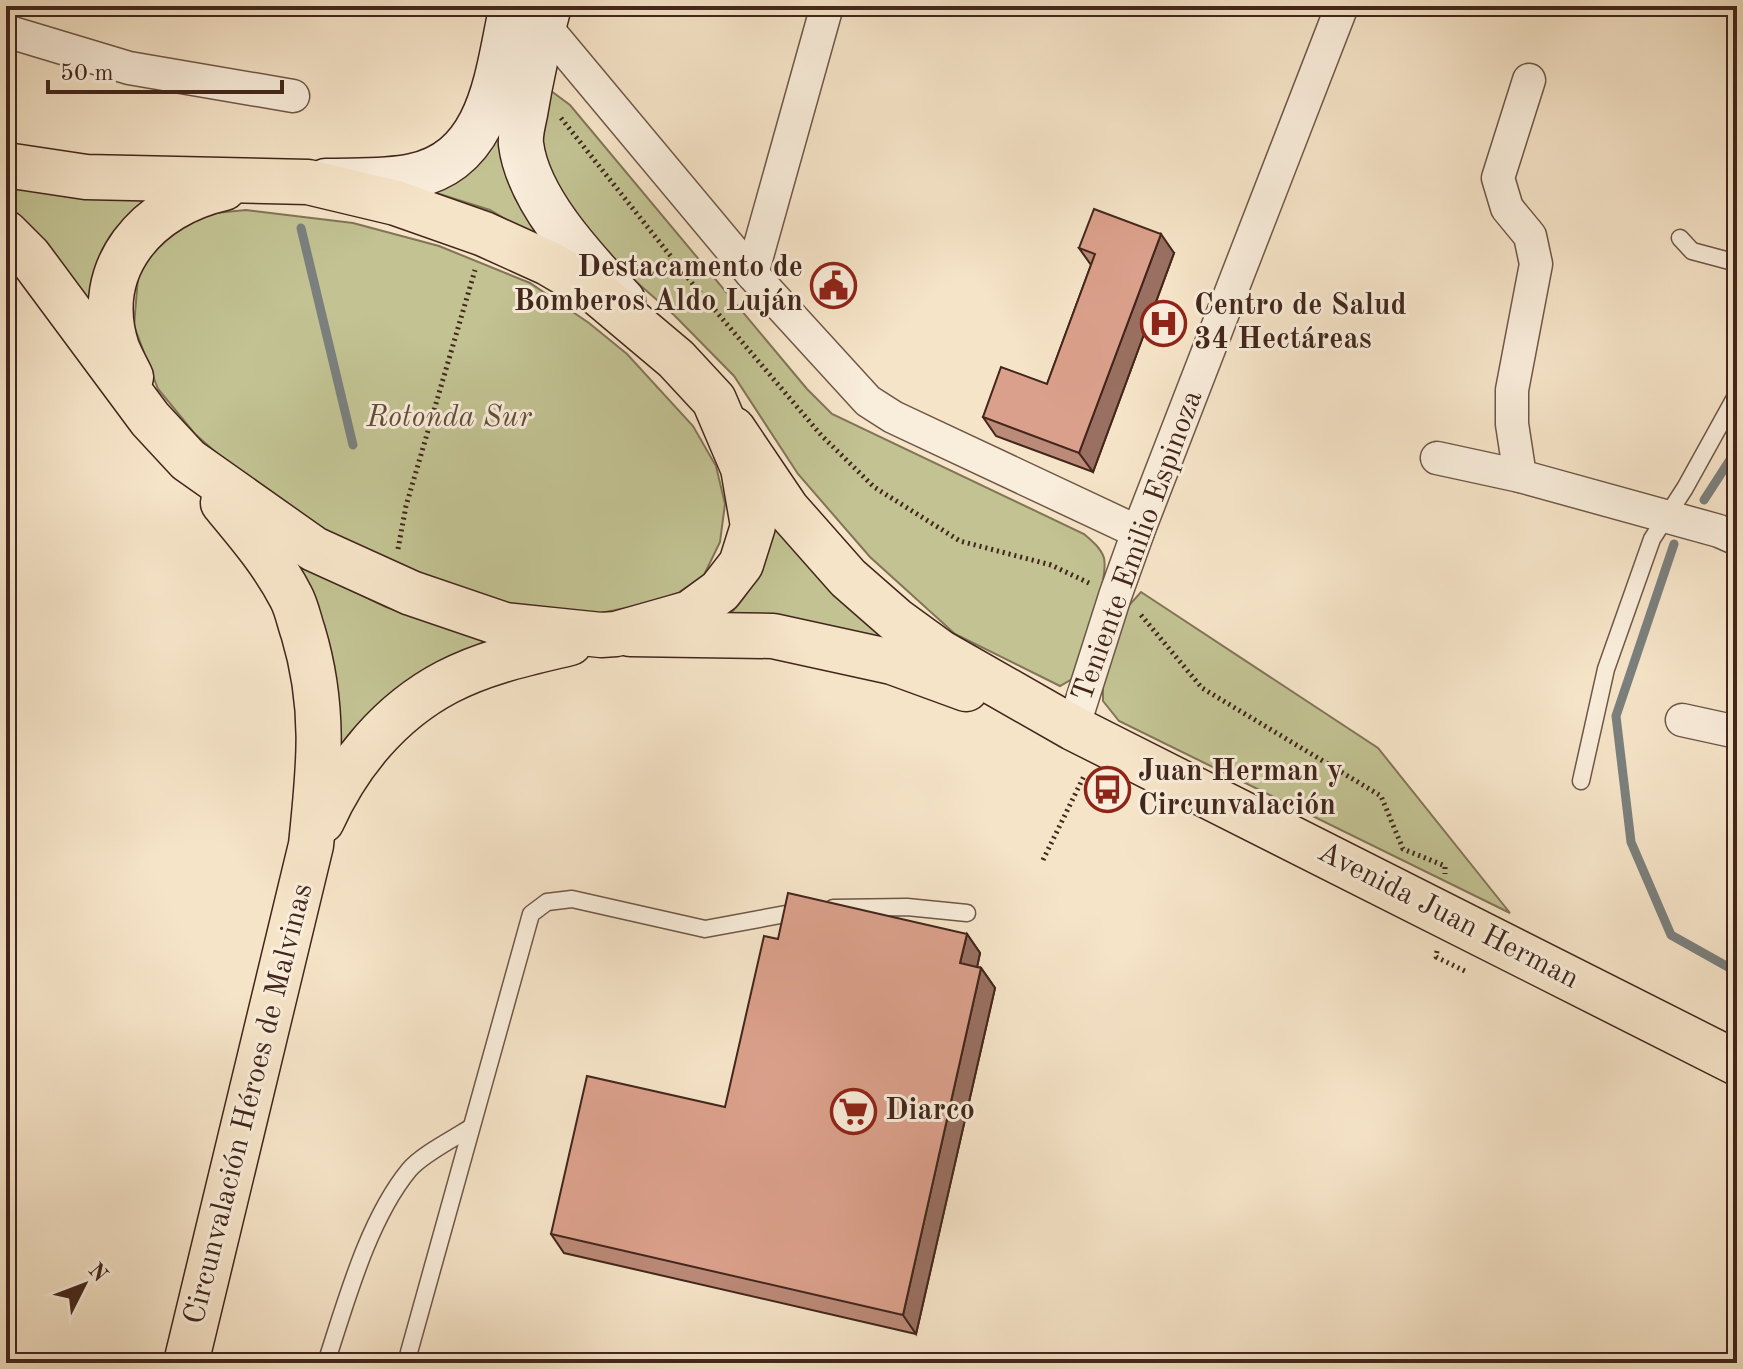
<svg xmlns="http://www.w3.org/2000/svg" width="1743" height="1369" font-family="'Old Standard TT',serif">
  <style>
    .green { fill: #c2c292; stroke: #827457; stroke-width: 2 }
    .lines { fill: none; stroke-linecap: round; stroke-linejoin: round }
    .stream { stroke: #7b807e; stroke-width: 9 }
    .lane-casing { stroke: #6f5647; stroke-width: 19 }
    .street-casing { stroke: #6f5647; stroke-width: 35 }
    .secondary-casing { stroke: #42261c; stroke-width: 47 }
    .primary-casing { stroke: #42261c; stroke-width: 47 }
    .highway-casing { stroke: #42261c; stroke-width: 47 }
    .path { stroke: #42261c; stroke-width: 5; stroke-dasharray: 2 4; stroke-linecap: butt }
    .lane { stroke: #f9eddb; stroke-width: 16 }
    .street { stroke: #f9eddb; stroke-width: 32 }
    .secondary { stroke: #f9eddb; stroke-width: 44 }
    .primary { stroke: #f6e4c8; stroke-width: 44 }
    .highway { stroke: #f6e4c8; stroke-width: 44 }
    .wall { fill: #bc8a78; stroke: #42261c; stroke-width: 2 }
    .shaded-wall { fill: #997061; stroke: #42261c; stroke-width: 2 }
    .building { fill: #dba08b; stroke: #42261c; stroke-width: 2 }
    .labels { text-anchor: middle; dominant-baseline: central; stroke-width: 6; stroke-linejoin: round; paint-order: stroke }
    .poi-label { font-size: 30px; font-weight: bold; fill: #42261c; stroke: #f9eddb; text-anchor: start }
    .park-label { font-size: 30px; font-style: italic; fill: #624d3a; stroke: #f9eddb }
    .street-label { font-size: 30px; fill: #42261c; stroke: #f9eddb }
  </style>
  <rect width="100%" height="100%" fill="#f6e4c8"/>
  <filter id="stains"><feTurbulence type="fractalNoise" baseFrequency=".0025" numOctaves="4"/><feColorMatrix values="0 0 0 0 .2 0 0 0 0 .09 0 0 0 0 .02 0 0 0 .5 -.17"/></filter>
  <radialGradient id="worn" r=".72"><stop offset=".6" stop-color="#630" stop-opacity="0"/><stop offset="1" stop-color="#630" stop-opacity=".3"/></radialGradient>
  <!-- green -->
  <g class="green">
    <path d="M543 85 570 105 807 389 832 414 1084 534C1091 540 1101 548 1104 558 1109 583 1081 652 1072 679L1060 686 955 634 870 557 798 474 734 376 674 315 624 271 577 221 543 169Z"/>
    <path d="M498 120 554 248 490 210 420 188Z"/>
    <path d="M6 181 145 201C102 241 100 261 90 316L6 213Z"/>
    <path d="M246 210 353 223 439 246 530 283 589 323 627 354 693 426 716 466 725 504 720 542 704 575 678 593 645 604 591 615 515 607 396 565 315 526 246 479 195 434 158 389 134 326 138 277 160 238 195 215Z"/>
    <path d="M772 515 908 656 718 625C757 592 763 562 772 515Z"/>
    <path d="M279 555 386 607 500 646 342 755Z"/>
    <path d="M1141 592 1378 748 1510 913 1119 721 1103 701V673L1123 612Z"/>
  </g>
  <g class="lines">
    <!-- stream -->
    <g class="stream">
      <path d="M301 228 353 445"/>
      <path d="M1704 500 1737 449"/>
      <path d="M1674 544 1616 716 1631 842 1671 935 1737 972"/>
    </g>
    <defs>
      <g id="lane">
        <path d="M1680 238 1692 251 1737 263"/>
        <path d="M1581 781 1606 669 1652 539 1685 488 1737 394"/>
        <path d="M833 908 907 907 967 913"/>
        <path d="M326 1363C346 1302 368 1220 409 1170 421 1155 453 1139 470 1128"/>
        <path d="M406 1363 531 914 547 902 572 899 705 929 802 911"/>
      </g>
      <g id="street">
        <path d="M528 22 544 25 752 274 868 401 893 417 1138 532"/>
        <path d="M6 31 129 68 293 96"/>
        <path d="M752 274 827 6"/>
        <path d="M1437 458 1520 476 1719 531 1737 539"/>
        <path d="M1520 476 1512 424V390L1536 264 1530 236 1507 208 1498 178 1529 80"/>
        <path d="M1682 720 1737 732"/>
        <path d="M1073 728 1115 596 1138 532 1342 6"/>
      </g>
      <g id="secondary">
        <path d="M549 6C539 42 531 77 525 114 523 123 520 135 521 144 528 201 586 261 623 301"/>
        <path d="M326 181C354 180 386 182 413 176 493 159 497 72 512 6"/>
      </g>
      <g id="primary">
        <path d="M733 429 787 509 848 578 896 620 940 652 1073 728 1737 1063"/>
        <path d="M630 634 773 636 892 662 966 689"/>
      </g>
      <g id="highway">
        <path d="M6 165 86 177 308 182 396 203 484 234 548 263 594 290 676 359 714 400 743 468 753 526 741 564 720 591 690 613 616 634 601 635 505 625 411 593 314 549 188 460 150 419 29 256 6 233"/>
        <path d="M131 377C126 367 121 358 117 348 91 267 148 205 224 188"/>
        <path d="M322 821C348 763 390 712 447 682 485 662 528 653 570 643"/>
        <path d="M186 1363 311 845C319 768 326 708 303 632 299 621 297 608 291 597 273 562 248 533 223 503"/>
      </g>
    </defs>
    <!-- lane casing -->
    <use href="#lane" class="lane-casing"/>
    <!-- street casing -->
    <use href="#street" class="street-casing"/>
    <!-- secondary casing -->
    <use href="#secondary" class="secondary-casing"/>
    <!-- primary casing -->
    <use href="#primary" class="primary-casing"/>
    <!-- highway casing -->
    <use href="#highway" class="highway-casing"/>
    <!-- path -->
    <g class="path">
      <path d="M561 118 692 283 821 435 874 487 960 541 1051 565 1089 583"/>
      <path d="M398 549 406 506 475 270"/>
      <path d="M1141 615 1202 688 1381 796 1403 849 1445 866V874"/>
      <path d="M1043 860 1085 774"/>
      <path d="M1437 951 1436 957 1467 972"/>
    </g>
    <!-- lane -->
    <use href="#lane" class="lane"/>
    <!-- street -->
    <use href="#street" class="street"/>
    <!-- secondary -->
    <use href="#secondary" class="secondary"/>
    <!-- primary -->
    <use href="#primary" class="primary"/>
    <!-- highway -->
    <use href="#highway" class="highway"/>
  </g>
  <!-- wall -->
  <g class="wall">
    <path d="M1079 248 1174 253 1093 472 996 436 983 417 1047 384 1091 265Z"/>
    <path d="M967 934 980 953 977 967 981 968 995 988 916 1334 564 1253 551 1234 725 1107Z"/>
  </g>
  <!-- shaded-wall -->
  <g class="shaded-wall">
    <path d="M1161 234 1174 253 1093 472 1079 453Z"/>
    <path d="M967 934 980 953 974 982 960 963Z"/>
    <path d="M981 968 995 988 916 1334 903 1315Z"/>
  </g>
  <!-- building -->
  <g class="building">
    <path d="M1094 209 1161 234 1079 453 983 417 1001 367 1047 384 1095 254 1079 248Z"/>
    <path d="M788 893 967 934 960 963 981 968 903 1315 551 1234 587 1076 725 1107 764 936 778 939Z"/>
  </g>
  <!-- icons -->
  <defs>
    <symbol id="civic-ring" viewBox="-11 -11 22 22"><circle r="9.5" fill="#f9eddb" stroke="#8f2418" stroke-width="1.5"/><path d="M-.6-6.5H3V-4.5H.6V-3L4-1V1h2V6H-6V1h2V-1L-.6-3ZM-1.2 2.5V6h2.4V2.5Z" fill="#8f2418"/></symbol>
    <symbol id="hospital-ring" viewBox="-11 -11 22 22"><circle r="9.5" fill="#f9eddb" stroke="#8f2418" stroke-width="1.5"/><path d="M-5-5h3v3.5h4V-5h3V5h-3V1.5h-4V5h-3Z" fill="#8f2418"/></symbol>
    <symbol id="bus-ring" viewBox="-11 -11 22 22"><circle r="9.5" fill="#f9eddb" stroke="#8f2418" stroke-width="1.5"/><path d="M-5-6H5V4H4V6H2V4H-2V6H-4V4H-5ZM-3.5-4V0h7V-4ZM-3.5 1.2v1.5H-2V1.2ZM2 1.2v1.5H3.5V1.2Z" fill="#8f2418"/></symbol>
    <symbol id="supermarket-ring" viewBox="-11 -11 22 22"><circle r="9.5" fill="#f9eddb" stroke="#8f2418" stroke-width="1.5"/><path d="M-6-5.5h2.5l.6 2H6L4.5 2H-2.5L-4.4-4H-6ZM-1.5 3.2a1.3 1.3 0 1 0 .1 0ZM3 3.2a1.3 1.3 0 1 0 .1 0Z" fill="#8f2418"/></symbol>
  </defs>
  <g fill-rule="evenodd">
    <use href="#civic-ring" x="808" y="260" width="51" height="51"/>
    <use href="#hospital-ring" x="1138" y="298" width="51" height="51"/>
    <use href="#bus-ring" x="1082" y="764" width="51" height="51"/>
    <use href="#supermarket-ring" x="828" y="1086" width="51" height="51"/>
  </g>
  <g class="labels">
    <!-- poi labels -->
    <g class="poi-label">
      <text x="803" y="268" text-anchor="end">Destacamento de<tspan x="803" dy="34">Bomberos Aldo Luján</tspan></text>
      <text x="1194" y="306">Centro de Salud<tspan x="1194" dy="34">34 Hectáreas</tspan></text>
      <text x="1138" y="772">Juan Herman y<tspan x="1138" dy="34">Circunvalación</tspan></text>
      <text x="885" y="1111">Diarco</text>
    </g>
    <!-- park labels -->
    <g class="park-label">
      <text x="449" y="418">Rotonda Sur</text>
    </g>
    <!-- street labels -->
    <g class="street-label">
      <text transform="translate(1138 546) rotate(-70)">Teniente Emilio Espinoza</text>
      <text transform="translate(1448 916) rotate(27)">Avenida Juan Herman</text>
      <text transform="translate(249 1104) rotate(-76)">Circunvalación Héroes de Malvinas</text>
    </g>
  </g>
  <!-- margin -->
  <rect width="1743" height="1369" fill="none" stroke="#f6e4c8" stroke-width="32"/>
  <rect x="8" y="8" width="1727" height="1353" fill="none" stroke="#42261c" stroke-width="4"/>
  <rect x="16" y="16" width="1711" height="1337" fill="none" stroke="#42261c" stroke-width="2"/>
  <!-- north arrow -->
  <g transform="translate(84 1285) rotate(48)" stroke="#f9eddb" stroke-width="6" paint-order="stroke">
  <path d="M0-6L14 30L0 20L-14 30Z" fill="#42261c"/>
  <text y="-12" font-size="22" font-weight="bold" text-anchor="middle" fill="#42261c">N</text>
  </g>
  <!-- scale -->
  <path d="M48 80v12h234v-12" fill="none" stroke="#42261c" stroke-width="4"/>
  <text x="60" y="80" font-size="24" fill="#42261c" stroke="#f9eddb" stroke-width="6" paint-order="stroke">50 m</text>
  <rect width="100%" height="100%" filter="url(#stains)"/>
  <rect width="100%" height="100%" fill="url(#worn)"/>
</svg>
